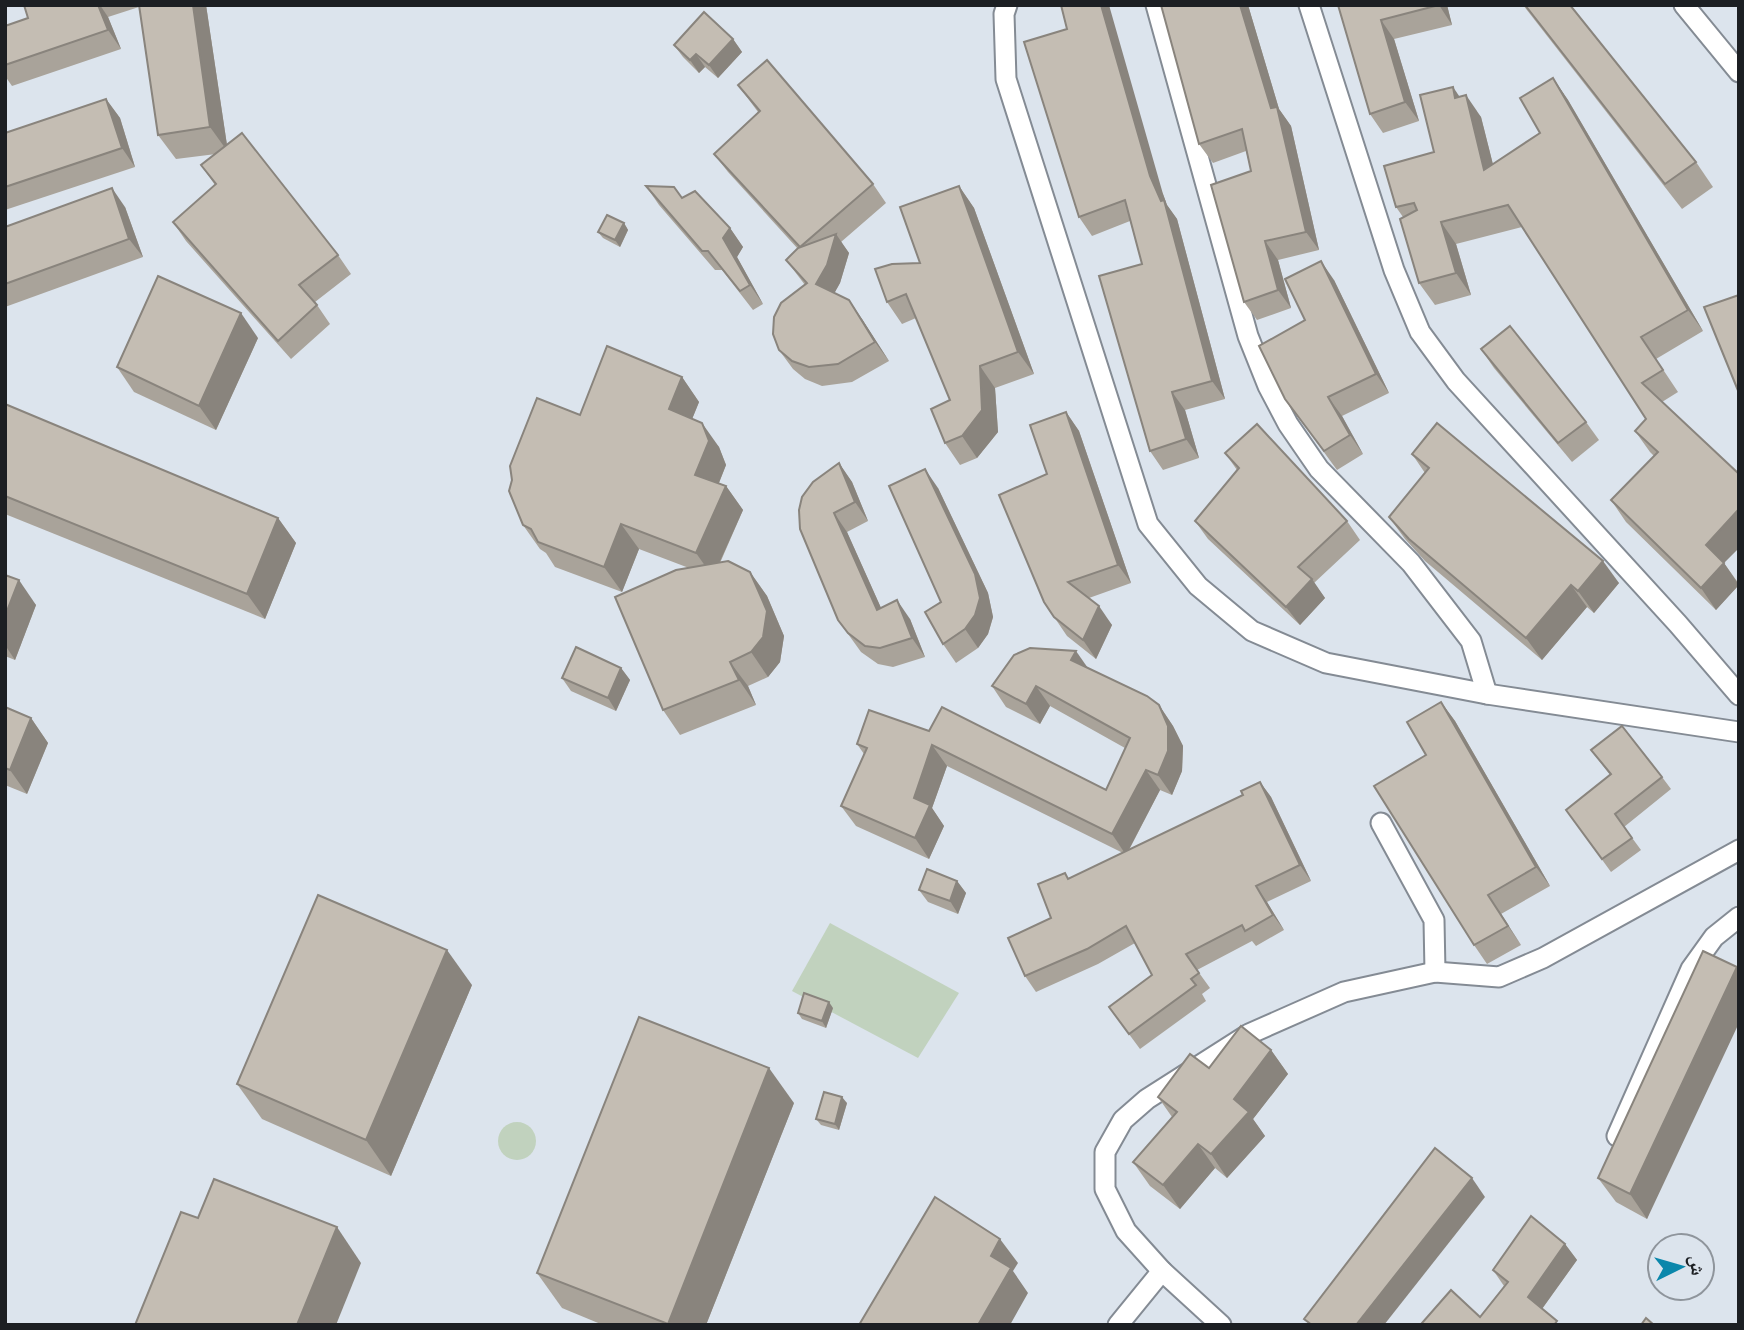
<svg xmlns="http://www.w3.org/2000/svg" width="1744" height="1330" font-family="'Titillium Web','Noto Naskh Arabic',sans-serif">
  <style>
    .green { fill: #c1d2be }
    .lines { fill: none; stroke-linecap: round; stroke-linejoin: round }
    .street-casing { stroke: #848b94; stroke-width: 23 }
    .street { stroke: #fff; stroke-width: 19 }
    .wall { fill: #a9a39a }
    .shaded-wall { fill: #89847d }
    .building { fill: #c4bdb3; stroke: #89847d; stroke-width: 2 }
  </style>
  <rect width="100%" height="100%" fill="#dce4ed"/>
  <!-- green -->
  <g class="green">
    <path d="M830 923 959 993 918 1058 792 991Z"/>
    <circle cx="517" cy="1141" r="19"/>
  </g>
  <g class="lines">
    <defs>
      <g id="street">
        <path d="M1007 5 1004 14 1006 79 1148 524 1198 586 1252 631 1326 663 1487 694 1739 732"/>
        <path d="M1156 5 1248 336 1268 386 1288 424 1319 469 1411 563 1471 641 1487 694"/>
        <path d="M1309 5 1394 270 1420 332 1456 381 1678 624 1739 695"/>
        <path d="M1684 5 1739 72"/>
        <path d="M1381 823 1434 920 1435 972"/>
        <path d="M1617 1136 1691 969 1714 937 1739 917"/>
        <path d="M1118 1325 1162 1271"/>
        <path d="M1221 1325 1162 1271 1126 1231 1105 1189V1152L1123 1120 1147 1099 1249 1034 1344 992 1435 972 1499 977 1543 958 1739 850"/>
      </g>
    </defs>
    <!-- street casing -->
    <use href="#street" class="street-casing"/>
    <!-- street -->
    <use href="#street" class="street"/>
  </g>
  <!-- wall -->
  <g class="wall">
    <path d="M24 5H206L227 145 338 255 351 274 315 302 330 324 291 359 186 241 173 222 215 185 201 165 216 154 176 159 158 135 139 7 108 17 121 49 12 86 5 76V26L28 18Z"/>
    <path d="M1161 5H1248L1279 109 1291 126 1319 250 1278 260 1291 308 1257 320 1244 302 1251 171 1246 151 1213 163 1199 144Z"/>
    <path d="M1338 5H1447L1452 25 1394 39 1419 121 1383 133 1370 114Z"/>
    <path d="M1523 5H1570L1696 162 1713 187 1682 209Z"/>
    <path d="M1067 29 1163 194 1167 205 1177 219 1225 399 1185 410 1199 458 1163 470 1150 451 1142 264 1130 221 1092 236 1079 217Z"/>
    <path d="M733 39 742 52 718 78 705 67 699 73 683 57 674 45Z"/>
    <path d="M1553 78 1568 100 1703 331 1656 359 1678 392 1662 402 1724 563 1739 584 1716 610 1626 522 1611 500 1654 456 1650 452 1635 431 1646 419 1522 227 1456 244 1471 295 1435 305 1419 283 1403 217 1396 207 1434 152 1460 97 1481 117 1493 165 1540 133Z"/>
    <path d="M738 85 873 184 886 203 841 242 849 253 840 283 834 293 862 319 889 361 852 382 822 386 805 379 793 369 779 350 805 285 786 260 798 249 728 172 714 154 758 112Z"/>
    <path d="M106 99 120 118 135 167 5 210V133Z"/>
    <path d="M646 186 682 198 730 228 743 247 737 257 763 304 753 310 722 270H715L659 205Z"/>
    <path d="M959 186 974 208 1034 374 995 388 998 432 977 458 960 465 945 443 950 400 916 318 902 324 887 302 920 263Z"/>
    <path d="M125 207 143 257 5 307V227Z"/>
    <path d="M624 223 628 230 620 247 603 238 598 232Z"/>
    <path d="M1334 280 1389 393 1342 416 1363 454 1337 470 1285 399 1305 320Z"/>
    <path d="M258 338 216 430 134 392 117 367Z"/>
    <path d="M1481 349 1586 422 1599 440 1572 462 1494 368Z"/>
    <path d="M682 377 699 402 692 419 719 447 726 465 719 483 726 486 743 510 720 563 750 572 767 596 784 636 780 662 768 677 748 686 756 705 680 735 663 710 689 568 639 549 622 592 555 567 546 553 540 549 523 525 512 480 580 415Z"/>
    <path d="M5 404 278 518 296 543 265 619 5 514Z"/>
    <path d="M1066 412 1079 431 1131 583 1089 598 1112 625 1096 659 1067 636 1044 602 1047 474Z"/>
    <path d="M1225 453 1347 521 1360 540 1314 583 1325 598 1300 625 1208 539 1195 521 1237 470Z"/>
    <path d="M1412 454 1619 583 1594 613 1587 607 1542 660 1425 561 1405 539 1389 517 1425 473Z"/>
    <path d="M839 463 852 482 868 521 847 532 881 608 910 619 925 657 893 667 878 664 861 652 838 620 800 529Z"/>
    <path d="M938 488 988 593 993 617 988 634 978 648 956 663 943 644Z"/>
    <path d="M5 575 36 605 15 660 5 656Z"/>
    <path d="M621 668 630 680 616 711 571 691 562 678Z"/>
    <path d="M1088 668 1159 705 1173 726 1183 746 1182 771 1172 795 1160 790 1129 850 1243 795 1260 782 1271 797 1311 881 1267 902 1284 930 1256 946 1252 941 1197 970 1210 988 1202 994 1206 1001 1140 1049 1109 1007 1152 975 1135 943 1098 964 1036 992 1025 976 1069 878 1123 853 947 766 932 808 944 826 929 859 856 826 841 806 864 754 857 744 929 731 1106 790 1125 748 1050 706 1040 724 1006 707 992 686Z"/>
    <path d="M1441 702 1455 721 1550 886 1501 914 1521 945 1487 964 1474 945 1426 755Z"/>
    <path d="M5 707 31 718 48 743 27 794 5 785Z"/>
    <path d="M1591 750 1662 777 1671 789 1624 827 1641 850 1611 872 1566 810 1610 775Z"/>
    <path d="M957 881 966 893 958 914 928 902 919 890Z"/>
    <path d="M1739 970 1647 1219 1616 1202 1598 1178Z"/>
    <path d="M472 985 391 1176 262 1119 237 1084Z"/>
    <path d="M833 1008 826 1028 802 1019 798 1013Z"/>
    <path d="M1271 1050 1288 1074 1253 1119 1265 1136 1227 1178 1215 1168 1180 1209 1150 1186 1133 1162 1172 1117 1158 1097 1209 1068Z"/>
    <path d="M794 1103 706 1325H603L562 1308 537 1273Z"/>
    <path d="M847 1103 839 1130 821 1125 816 1119Z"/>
    <path d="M1565 1244 1577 1260 1542 1309 1480 1317 1504 1286 1493 1270Z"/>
  </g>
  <!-- shaded-wall -->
  <g class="shaded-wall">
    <path d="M98 5H100L108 17 121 49 108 30Z"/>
    <path d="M193 5H206L228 152 210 127Z"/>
    <path d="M1101 5H1109L1163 194 1167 205 1177 219 1225 399 1212 381 1161 201 1150 176Z"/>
    <path d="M1240 5H1248L1279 109 1291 126 1319 250 1306 232 1271 108Z"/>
    <path d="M1439 5H1447L1452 25Z"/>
    <path d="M1381 20 1394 39 1419 121 1405 102Z"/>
    <path d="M733 39 742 52 718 78 709 65Z"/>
    <path d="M696 54 705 67 699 73 690 60Z"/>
    <path d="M1553 78 1568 100 1703 331 1688 310Z"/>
    <path d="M1453 87 1468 109 1455 98Z"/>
    <path d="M1466 95 1481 117 1500 192 1484 170Z"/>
    <path d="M106 99 120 118 135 167 122 148Z"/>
    <path d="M959 186 974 208 1034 374 1018 352Z"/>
    <path d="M112 188 125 207 143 257 129 239Z"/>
    <path d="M1441 222 1456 244 1471 295 1456 273Z"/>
    <path d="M624 223 628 230 620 247 615 240Z"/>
    <path d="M730 228 743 247 737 257 763 304 750 285 723 238Z"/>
    <path d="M836 234 849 253 840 283 829 303 816 284Z"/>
    <path d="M1265 241 1278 260 1291 308 1278 290Z"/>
    <path d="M1321 261 1334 280 1389 393 1376 374Z"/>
    <path d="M849 300 862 319 889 361 875 342Z"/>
    <path d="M241 313 258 338 216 430 199 406Z"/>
    <path d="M980 366 995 388 998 432 977 458 962 436Z"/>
    <path d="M682 377 699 402 686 434 669 409Z"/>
    <path d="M1172 392 1185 410 1199 458 1186 439Z"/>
    <path d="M1328 397 1342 416 1363 454 1350 435Z"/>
    <path d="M1066 412 1079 431 1131 583 1118 565Z"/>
    <path d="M702 423 719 447 726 465 712 500 695 475Z"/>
    <path d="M839 463 852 482 868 521 855 502Z"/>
    <path d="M925 469 938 488 988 593 993 617 988 634 978 648 965 629Z"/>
    <path d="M726 486 743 510 713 577 696 553Z"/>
    <path d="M1739 509V548L1724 563 1739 585 1716 610 1701 588 1706 545Z"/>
    <path d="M834 513 847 532 890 628 877 610Z"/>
    <path d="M278 518 296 543 265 619 247 594Z"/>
    <path d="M621 524 639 549 622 592 604 567Z"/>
    <path d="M1603 561 1619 583 1594 613 1578 591Z"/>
    <path d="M750 572 767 596 784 636 780 662 768 677 751 652Z"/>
    <path d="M1312 579 1325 598 1300 625 1286 607Z"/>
    <path d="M19 580 36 605 15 660 5 645V616Z"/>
    <path d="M1571 585 1587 607 1542 660 1526 638Z"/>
    <path d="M897 600 910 619 925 657 912 638Z"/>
    <path d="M1099 606 1112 625 1096 659 1083 640Z"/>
    <path d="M1076 651 1090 671 1071 660Z"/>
    <path d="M730 662 748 686 756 705 739 680Z"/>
    <path d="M621 668 630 680 616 711 608 698Z"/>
    <path d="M1036 686 1050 706 1040 724 1026 704Z"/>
    <path d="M1441 702 1455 721 1550 886 1536 867Z"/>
    <path d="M1159 705 1173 726 1183 746 1182 771 1172 795 1158 775Z"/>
    <path d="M31 718 48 743 27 794 10 770Z"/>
    <path d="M932 745 947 766 932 808 944 826 929 859 915 838 914 798Z"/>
    <path d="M1146 770 1160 790 1126 855 1112 834Z"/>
    <path d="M1260 782 1271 797 1311 881 1300 865Z"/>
    <path d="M957 881 966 893 958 914 950 901Z"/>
    <path d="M1256 886 1267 902 1284 930 1273 915Z"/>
    <path d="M1488 895 1501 914 1521 945 1508 926Z"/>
    <path d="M447 950 472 985 391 1176 366 1140Z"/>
    <path d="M1737 967 1739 970V1023L1647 1219 1630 1194Z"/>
    <path d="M829 1002 833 1008 826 1028 822 1021Z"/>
    <path d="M1271 1050 1288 1074 1253 1119 1265 1136 1227 1178 1211 1154 1234 1099Z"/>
    <path d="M769 1068 794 1103 706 1325H668Z"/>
    <path d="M842 1097 847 1103 839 1130 835 1124Z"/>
    <path d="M1198 1144 1215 1168 1180 1209 1163 1185Z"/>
    <path d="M1472 1178 1485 1197 1384 1325H1356Z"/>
    <path d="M337 1227 361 1263 336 1325H297Z"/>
    <path d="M1000 1239 1018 1263 1013 1271 1028 1293 1010 1325H978L991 1256Z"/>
    <path d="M1565 1244 1577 1260 1539 1313 1528 1297Z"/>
  </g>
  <!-- building -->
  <g class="building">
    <path d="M24 5H98L108 30 5 65V26L28 18Z"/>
    <path d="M139 5H193L210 127 158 135Z"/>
    <path d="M1061 5H1101L1150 176 1161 201 1164 200 1212 381 1172 392 1186 439 1150 451 1099 276 1142 264 1125 200 1079 217 1024 42 1067 29Z"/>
    <path d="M1161 5H1240L1271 108 1277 107 1306 232 1265 241 1278 290 1244 302 1211 185 1251 171 1242 129 1199 144Z"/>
    <path d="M1338 5H1439L1381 20 1405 102 1370 114Z"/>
    <path d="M1525 5H1570L1696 162 1665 184Z"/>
    <path d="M704 12 733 39 709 65 696 54 690 60 674 45Z"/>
    <path d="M767 60 873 184 800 247 714 154 760 111 738 85Z"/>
    <path d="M1553 78 1688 310 1641 337 1663 370 1642 383 1739 474V509L1706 545 1724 563 1701 588 1611 500 1658 452 1635 431 1646 419 1508 205 1441 222 1456 273 1419 283 1400 219 1417 210 1414 203 1396 207 1384 166 1434 152 1420 95 1453 87 1455 98 1466 95 1484 170 1540 133 1520 98Z"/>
    <path d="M106 99 122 148 5 187V133Z"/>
    <path d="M242 133 338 255 299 285 317 305 278 341 173 222 216 184 201 165Z"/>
    <path d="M646 186 674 187 682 198 695 191 730 228 723 238 750 285 740 291 708 251H702Z"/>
    <path d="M959 186 1018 352 980 366 982 410 962 436 945 443 931 409 950 400 906 294 887 302 875 269 892 264 920 263 900 207Z"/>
    <path d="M112 188 129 239 5 284V227Z"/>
    <path d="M607 215 624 223 615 240 598 232Z"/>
    <path d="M836 234 827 265 816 284 849 300 875 342 838 364 809 367 792 361 779 350 773 334 774 317 781 303 807 283 786 260 798 248Z"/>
    <path d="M1321 261 1376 374 1328 397 1350 435 1324 451 1285 399 1259 346 1305 320 1285 279Z"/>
    <path d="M158 276 241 313 199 406 117 367Z"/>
    <path d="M1739 295V393L1704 307Z"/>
    <path d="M1510 326 1586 422 1558 443 1481 349Z"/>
    <path d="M607 346 682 377 669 409 702 423 709 441 695 475 726 486 696 553 621 524 604 567 538 542 531 529 523 525 509 491 512 480 510 466 537 398 580 415Z"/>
    <path d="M5 404 278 518 247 594 5 496Z"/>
    <path d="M1066 412 1118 565 1068 582 1099 606 1083 640 1054 617 1044 602 999 495 1047 474 1030 425Z"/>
    <path d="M1437 423 1603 561 1578 591 1571 585 1526 638 1409 539 1389 517 1429 468 1412 454Z"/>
    <path d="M1257 424 1347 521 1298 567 1312 579 1286 607 1195 521 1239 468 1225 453Z"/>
    <path d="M839 463 855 502 834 513 877 610 897 600 912 638 880 648 865 646 848 633 838 620 800 529 799 510 802 497 813 482Z"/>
    <path d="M925 469 975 574 980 598 975 615 965 629 943 644 925 612 941 602 889 486Z"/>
    <path d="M728 561 750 572 767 611 763 637 751 652 730 662 739 680 663 710 615 597 676 570Z"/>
    <path d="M5 575 19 580 5 616Z"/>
    <path d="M576 647 621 668 608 698 562 678Z"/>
    <path d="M1030 648 1076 651 1071 660 1147 696 1159 705 1168 726V751L1158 775 1146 770 1112 834 932 745 914 798 930 805 915 838 841 806 867 748 857 744 869 710 929 731 942 707 1106 790 1130 738 1036 686 1026 704 992 686 1014 655Z"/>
    <path d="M1441 702 1536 867 1488 895 1508 926 1474 945 1374 786 1426 755 1407 722Z"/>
    <path d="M5 707 31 718 10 770 5 768Z"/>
    <path d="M1622 726 1662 777 1615 814 1632 838 1602 859 1566 810 1611 774 1591 750Z"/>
    <path d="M1260 782 1300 865 1256 886 1273 915 1245 931 1242 925 1186 954 1199 973 1191 979 1196 985 1129 1034 1109 1007 1152 975 1126 926 1087 949 1025 976 1008 938 1051 918 1038 884 1065 873 1068 879 1243 795 1241 791Z"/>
    <path d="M927 869 957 881 950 901 919 890Z"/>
    <path d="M318 895 447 950 366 1140 237 1084Z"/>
    <path d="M1703 951 1737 967 1630 1194 1598 1178Z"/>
    <path d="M804 993 829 1002 822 1021 798 1013Z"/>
    <path d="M639 1017 769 1068 668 1324 537 1273Z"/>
    <path d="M1241 1026 1271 1050 1234 1099 1249 1112 1211 1154 1198 1144 1163 1185 1133 1162 1177 1112 1158 1097 1190 1054 1209 1068Z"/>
    <path d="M824 1092 842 1097 835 1124 816 1119Z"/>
    <path d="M1435 1148 1472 1178 1356 1325H1312L1304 1319Z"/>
    <path d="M214 1179 337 1227 297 1325H135L181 1212 198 1218Z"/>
    <path d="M935 1197 1000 1239 991 1256 1011 1268 978 1325H859Z"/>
    <path d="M1531 1216 1565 1244 1528 1297 1557 1321 1554 1325H1424L1422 1323 1451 1290 1480 1317 1508 1282 1493 1270Z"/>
    <path d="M1646 1318 1654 1325H1641Z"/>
  </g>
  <!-- border -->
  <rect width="1744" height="1330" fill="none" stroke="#1c1f23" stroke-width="14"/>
  <!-- north arrow -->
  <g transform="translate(1681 1267) rotate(85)"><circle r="33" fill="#dce4ed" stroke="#8f959c" stroke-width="2"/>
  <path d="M0-5L12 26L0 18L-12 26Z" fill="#0b87ab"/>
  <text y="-10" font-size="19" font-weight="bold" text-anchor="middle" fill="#1c1f23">ش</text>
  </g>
</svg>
